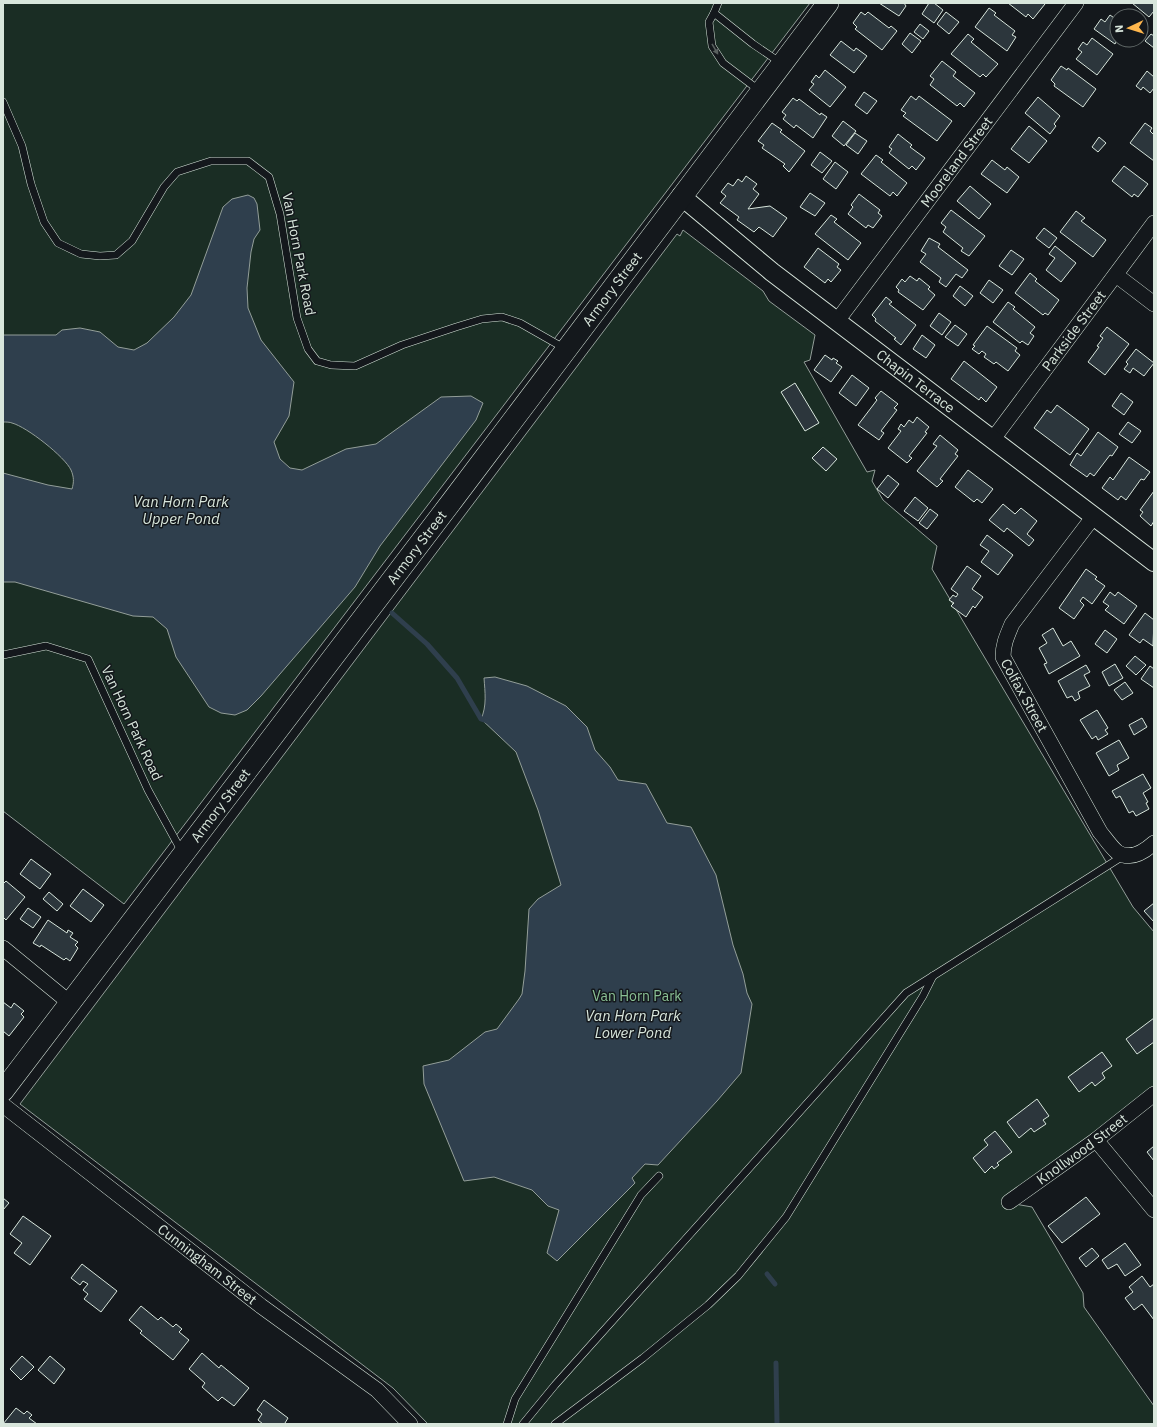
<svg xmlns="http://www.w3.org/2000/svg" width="1157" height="1427" font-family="'IBM Plex Sans',sans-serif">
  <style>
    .green { fill: #1a2d24; stroke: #939e99 }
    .water { fill: #2f3f4d; stroke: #939e99 }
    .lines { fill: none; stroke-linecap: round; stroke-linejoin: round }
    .stream { stroke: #2f3f4d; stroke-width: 5 }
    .building { fill: #2c363c; stroke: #d8e6dc }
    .service-casing { stroke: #d8e6dc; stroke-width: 8 }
    .minor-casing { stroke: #d8e6dc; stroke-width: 16 }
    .tertiary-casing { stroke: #d8e6dc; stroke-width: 20 }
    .secondary-casing { stroke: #d8e6dc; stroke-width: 22 }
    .service { stroke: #14181c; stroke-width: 7 }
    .minor { stroke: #14181c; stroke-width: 15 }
    .tertiary { stroke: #14181c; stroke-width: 18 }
    .secondary { stroke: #14181c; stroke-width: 21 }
    .oneway { fill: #59605f }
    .labels { text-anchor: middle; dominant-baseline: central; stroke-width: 3; stroke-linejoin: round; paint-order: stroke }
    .street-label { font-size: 14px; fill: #d8e6dc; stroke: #14181c }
    .park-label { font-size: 14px; fill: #8ac095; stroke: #14181c }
    .water-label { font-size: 15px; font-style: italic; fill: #d8e6dc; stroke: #14181c }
  </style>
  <rect width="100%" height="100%" fill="#14181c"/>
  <!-- green -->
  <g class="green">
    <path d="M3 3H810L124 904 3 811Z"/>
    <path d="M683 230 763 291 769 301 815 335 810 360 804 362 867 472 875 470 872 481 883 500 937 546 932 569 1133 907 1154 932V1094L1009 1203 1032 1207 1083 1293 1084 1307 1154 1406V1424H428L393 1388 20 1104 677 234 680 236Z"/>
  </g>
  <!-- water -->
  <g class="water">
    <path d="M248 195 254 198 257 204 260 230 254 239 251 252 247 288 248 308 261 340 294 382 289 416 274 442 280 459 290 468 302 470 346 449 376 444 441 397 471 396 483 403 476 420 380 546 355 587 261 696 247 710 235 715 221 713 209 707 176 657 167 629 153 617 133 616 15 582H3V473L48 485 72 489C74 482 74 477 71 470 65 457 27 427 12 423 10 422 6 422 3 422V335H56L62 330 80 328 100 332 118 347 134 350 147 343 174 317 191 295 223 207 232 199Z"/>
    <path d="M495 677 527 686 566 706 587 727 595 750 610 767 618 780 646 784 667 823 691 827 716 875 733 945 743 974 747 993 752 1004 741 1073 717 1101 658 1165 645 1164 632 1178 635 1183 557 1261 547 1253 559 1210 548 1206 532 1190 494 1177 464 1181 424 1084 423 1066 449 1060 485 1032 497 1029 519 999 522 994 525 971 529 909 538 899 561 885 538 810 516 752 481 719C487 706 485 692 484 678Z"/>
  </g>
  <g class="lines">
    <!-- stream -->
    <g class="stream">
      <path d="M392 613 427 644 457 678 481 719 487 721"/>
      <path d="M767 1274 775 1284"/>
      <path d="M776 1363 777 1424"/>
    </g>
  </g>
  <!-- building -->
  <g class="building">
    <path d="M879 3H904L906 6 899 16Z"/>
    <path d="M929 3H934L943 10 934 23 922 14Z"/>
    <path d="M1008 3H1043L1045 4 1033 19 1028 14 1026 17Z"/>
    <path d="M1132 3H1154V11L1149 17Z"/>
    <path d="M989 8 996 13 994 15 1015 31 1012 35 1016 37 1007 51 975 27Z"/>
    <path d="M861 12 865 15 868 12 889 28 891 26 897 31 882 50 855 29 857 27 853 23Z"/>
    <path d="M946 12 959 22 949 34 937 24Z"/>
    <path d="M1110 15 1117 20V40L1115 44 1094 29 1101 19 1105 22Z"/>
    <path d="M920 24 929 31 923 39 914 32Z"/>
    <path d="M910 33 921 41 912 53 902 44Z"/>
    <path d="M968 34 974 39 971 42 998 64 986 77 983 74 980 77 951 54Z"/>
    <path d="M1151 34 1154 36V48L1145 41Z"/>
    <path d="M1092 38 1113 54 1097 75 1076 59 1082 52 1078 49 1083 42 1087 45Z"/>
    <path d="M841 41 854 51 856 48 867 56 854 73 830 55Z"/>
    <path d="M942 61 956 72 953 76 975 93 964 107 960 103 957 106 930 85 934 79 930 76Z"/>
    <path d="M1061 66 1067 70 1068 68 1096 89 1083 107 1054 86 1055 84 1051 80Z"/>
    <path d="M825 70 846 87 830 107 809 90 814 84 811 82 816 75 819 78Z"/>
    <path d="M1147 71 1154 77V88L1150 93 1143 87 1141 90 1136 86Z"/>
    <path d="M864 92 877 101 867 114 855 105Z"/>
    <path d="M911 96 916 100 919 96 952 121 937 141 903 116 906 113 901 110Z"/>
    <path d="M1038 97 1060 116 1054 124 1056 126 1050 134 1025 113Z"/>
    <path d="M793 98 797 101 799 99 820 115 821 113 827 117 813 138 796 125 794 128 783 119 786 115 782 112Z"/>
    <path d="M843 121 856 131 844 146 832 136Z"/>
    <path d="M772 123 782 130 780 132 805 151 789 172 783 166 785 164 762 148 764 145 758 141Z"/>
    <path d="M1145 123 1152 128 1150 131 1154 135V161L1130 143Z"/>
    <path d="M1029 126 1047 141 1029 163 1011 149Z"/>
    <path d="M855 133 867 141 858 154 846 145Z"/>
    <path d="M898 134 912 145 910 147 925 158 916 170 912 166 909 169 889 153 892 149 889 147Z"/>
    <path d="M1099 137 1106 143 1098 152 1092 147Z"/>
    <path d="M820 152 832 161 822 173 811 165Z"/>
    <path d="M876 155 883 160 881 162 907 183 897 196 893 192 890 196 861 174Z"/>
    <path d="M992 160 1005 170 1007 167 1019 177 1007 193 981 174Z"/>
    <path d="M835 162 848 172 836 189 823 179Z"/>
    <path d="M1124 166 1148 184 1138 197 1134 194 1132 197 1112 181Z"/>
    <path d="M746 176 757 184 753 189 759 194 748 209 770 206 787 218 773 237 759 227 754 232 737 220 739 217 720 203 726 196 721 192 728 183 733 186 738 179 742 182Z"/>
    <path d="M970 186 991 204 979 219 957 201Z"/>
    <path d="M810 193 825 203 815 216 800 207Z"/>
    <path d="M859 194 880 210 878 213 882 216 873 228 868 225 866 228 848 214 853 207 851 205Z"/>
    <path d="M951 210 985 236 969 256 961 251 963 248 943 232 946 227 941 223Z"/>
    <path d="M1076 211 1085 218 1081 221 1106 240 1093 257 1060 232Z"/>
    <path d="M831 215 837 219 834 222 861 243 848 260 815 234Z"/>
    <path d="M1044 228 1057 238 1049 248 1036 238Z"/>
    <path d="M929 238 940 244 938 247 968 270 962 278 956 274 946 287 939 282 941 278 920 262 926 254 921 251Z"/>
    <path d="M1055 246 1076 263 1061 282 1046 270 1055 258 1049 254Z"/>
    <path d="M818 248 839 264 837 267 841 270 831 282 828 279 825 283 804 267Z"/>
    <path d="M1011 250 1024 259 1012 275 999 266Z"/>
    <path d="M1030 273 1037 279 1035 281 1059 300 1048 315 1045 313 1043 315 1015 293Z"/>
    <path d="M910 276 917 281 919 278 930 287 928 289 935 295 923 310 898 292 899 290 896 287 902 279 905 282Z"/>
    <path d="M989 280 1003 290 993 303 980 293Z"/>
    <path d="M960 286 973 296 965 306 953 296Z"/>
    <path d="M886 297 892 302 889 304 916 325 901 345 894 339 896 338 875 321 876 319 872 315Z"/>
    <path d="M1008 302 1015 307 1013 309 1035 327 1030 333 1034 336 1028 345 1022 341 1020 343 993 322Z"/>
    <path d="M939 313 951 322 942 335 930 326Z"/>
    <path d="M955 325 967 334 958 346 945 337Z"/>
    <path d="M987 326 1017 348 1015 351 1020 355 1008 371 996 362 994 364 984 357 986 354 982 351 979 354 972 349 975 346 973 345Z"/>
    <path d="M1107 327 1129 344 1105 375 1088 362 1099 347 1097 346 1103 338 1100 336Z"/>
    <path d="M922 335 935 345 926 358 913 349Z"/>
    <path d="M1136 349 1154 363 1144 376 1133 368 1130 373 1124 369 1128 364 1126 362Z"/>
    <path d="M825 355 832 360 833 358 838 361 836 363 842 367 831 382 814 370Z"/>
    <path d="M964 361 997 387 986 402 981 397 979 400 951 379Z"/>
    <path d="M852 375 869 388 856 406 839 393Z"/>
    <path d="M795 383 819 423 805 431 781 392Z"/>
    <path d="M881 391 898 404 894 408 897 410 881 431 884 433 879 440 858 425 877 400 875 398Z"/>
    <path d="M1121 393 1133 402 1124 415 1112 406Z"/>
    <path d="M1057 405 1089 429 1070 455 1034 428 1047 410 1051 413Z"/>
    <path d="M917 417 929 427 925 432 927 433 909 456 912 458 907 463 888 448 901 431 898 429 901 424 904 427 909 420 913 423Z"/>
    <path d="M1128 422 1141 431 1132 443 1119 434Z"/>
    <path d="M1098 432 1118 447 1112 456 1110 455 1094 476 1090 473 1087 477 1070 465 1077 453 1081 456Z"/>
    <path d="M940 435 958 450 955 454 958 456 940 479 943 481 937 487 917 471 937 446 933 444Z"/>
    <path d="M823 447 837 459 826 471 812 458Z"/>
    <path d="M1129 457 1150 472 1144 480 1141 479 1126 500 1121 496 1118 500 1102 488 1110 477 1113 480Z"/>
    <path d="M968 470 993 489 982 503 977 499 974 502 955 487Z"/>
    <path d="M888 475 899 484 888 498 877 489Z"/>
    <path d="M1154 491V521L1151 526 1140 516 1143 512 1140 510Z"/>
    <path d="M915 497 928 508 918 521 904 511Z"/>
    <path d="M1003 504 1015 514 1021 508 1037 521 1027 534 1034 540 1029 546 1007 528 1004 532 989 520Z"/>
    <path d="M930 509 938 515 927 529 919 523Z"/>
    <path d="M987 535 1013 555 998 575 981 562 989 551 980 545Z"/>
    <path d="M967 566 981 576 972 589 983 597 975 608 973 606 966 617 951 606 954 603 949 600 953 595 956 597 958 594 951 589Z"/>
    <path d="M1086 569 1097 577 1095 579 1105 586 1092 604 1083 597 1080 601 1084 605 1074 619 1059 608Z"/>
    <path d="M1110 592 1115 596 1118 592 1137 606 1124 624 1105 610 1109 606 1103 602Z"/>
    <path d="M1145 613 1154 620 1153 646 1143 639 1140 643 1129 635Z"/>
    <path d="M1053 628 1063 646 1071 641 1080 656 1049 674 1044 664 1047 663 1039 648 1047 643 1042 635Z"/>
    <path d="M1105 630 1117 639 1107 653 1095 644Z"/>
    <path d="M1135 656 1146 665 1136 675 1126 666Z"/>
    <path d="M1115 664 1123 678 1109 686 1102 672Z"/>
    <path d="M1086 665 1090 672 1084 675 1090 686 1078 692 1080 698 1075 701 1072 696 1067 698 1058 681Z"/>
    <path d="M1150 666 1154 669V688L1141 679Z"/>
    <path d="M1125 682 1133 693 1122 700 1114 690Z"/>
    <path d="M1097 710 1108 728 1105 730 1108 734 1098 740 1096 736 1092 739 1080 720Z"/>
    <path d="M1142 718 1147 727 1134 735 1129 725Z"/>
    <path d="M1119 740 1129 758 1117 765 1119 770 1109 776 1096 753Z"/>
    <path d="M1143 774 1151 788 1143 793 1148 802 1146 803 1149 809 1136 816 1133 811 1129 813 1120 796 1116 798 1112 791Z"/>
    <path d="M31 859 51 874 40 889 20 874Z"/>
    <path d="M6 881 25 897 6 920 3 917V884Z"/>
    <path d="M83 889 104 905 91 922 70 906Z"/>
    <path d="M49 892 63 904 57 911 43 899Z"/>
    <path d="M1154 903V922L1144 911Z"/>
    <path d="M28 908 41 917 33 928 20 919Z"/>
    <path d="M48 920 67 933 68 930 73 933 70 937 78 942 75 945 78 948 70 961 66 958 64 960 41 945 40 947 33 943Z"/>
    <path d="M3 1002 11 1008 14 1003 24 1011 21 1014 24 1017 9 1036 3 1031Z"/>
    <path d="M1154 1018V1042L1137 1054 1126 1039Z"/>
    <path d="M1102 1052 1112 1066 1102 1073 1105 1078 1095 1086 1092 1082 1079 1092 1068 1077Z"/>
    <path d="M1037 1099 1049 1116 1043 1120 1046 1124 1034 1132 1031 1128 1019 1138 1007 1122Z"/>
    <path d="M995 1131 1012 1152 997 1163 999 1165 994 1169 992 1166 985 1173 973 1158 988 1145 984 1140Z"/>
    <path d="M1154 1146V1161L1147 1152Z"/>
    <path d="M1086 1197 1100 1214 1062 1243 1048 1226Z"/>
    <path d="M3 1198 9 1203 3 1210Z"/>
    <path d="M23 1216 51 1236 30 1265 14 1253 22 1243 10 1234Z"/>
    <path d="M1125 1243 1141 1265 1125 1276 1117 1264 1108 1269 1102 1260Z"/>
    <path d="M1092 1248 1099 1256 1086 1267 1079 1258Z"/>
    <path d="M82 1264 117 1291 101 1312 84 1299 88 1294 83 1290 88 1284 83 1281 80 1285 71 1278Z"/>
    <path d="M1142 1276 1150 1287 1154 1284V1320L1142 1304 1134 1310 1125 1298 1133 1292 1129 1287Z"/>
    <path d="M141 1306 158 1320 161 1317 173 1327 176 1324 182 1329 179 1332 189 1340 173 1360 140 1333 142 1331 129 1320Z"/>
    <path d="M202 1353 219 1368 221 1365 249 1388 234 1406 222 1397 218 1401 202 1387 205 1383 189 1369Z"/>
    <path d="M22 1356 34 1367 21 1380 10 1369Z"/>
    <path d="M50 1356 65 1369 54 1384 38 1370Z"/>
    <path d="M264 1400 288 1418 285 1423 286 1424H263L258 1420 262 1414 257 1410Z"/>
    <path d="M16 1408 24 1414 27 1411 32 1415 29 1418 37 1424H3Z"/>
  </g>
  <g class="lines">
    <defs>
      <g id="service">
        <path d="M718 3 714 13 709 22 712 46 723 63 760 91"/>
        <path d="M714 13 753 44 781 63"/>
        <path d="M3 102 22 146 31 184 44 222 58 243 81 254 100 256 116 255 132 241 164 187 177 172 211 161H248L269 177 280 214 297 318 308 349 317 361 331 365 355 366 402 345 456 327 482 319 502 317 520 323 564 348"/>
        <path d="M3 655 46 646 88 659 148 790 182 852"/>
        <path d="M507 1424 515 1399 641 1195 659 1176"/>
        <path d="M523 1424 555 1385 906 993 1123 856"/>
        <path d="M555 1424 643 1358 708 1305 738 1276 786 1217 923 996 933 976"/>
      </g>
      <g id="minor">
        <path d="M1116 275 1154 304"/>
        <path id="s1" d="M837 321 1076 3"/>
        <path id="s2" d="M993 439 1154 223"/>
        <path id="s3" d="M1094 516 1012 624C1007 636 1003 644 1003 657L1100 832C1105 838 1111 847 1117 852 1130 861 1144 852 1154 843"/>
        <path d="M3 948 70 1003"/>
        <path id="s4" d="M3 1105 261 1306 377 1390 410 1424"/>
        <path d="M1096 1140 1154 1210"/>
        <path id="s5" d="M1009 1202 1096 1140 1154 1094"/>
      </g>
      <g id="tertiary">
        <path id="s6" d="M681 196 772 272 1154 562"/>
      </g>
      <g id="secondary">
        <path id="s7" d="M3 1091 452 501 828 3"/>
      </g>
    </defs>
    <!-- service casing -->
    <use href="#service" class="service-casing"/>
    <!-- minor casing -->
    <use href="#minor" class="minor-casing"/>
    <!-- tertiary casing -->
    <use href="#tertiary" class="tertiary-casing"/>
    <!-- secondary casing -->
    <use href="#secondary" class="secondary-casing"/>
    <!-- service -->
    <use href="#service" class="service"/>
    <!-- minor -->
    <use href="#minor" class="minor"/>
    <!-- tertiary -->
    <use href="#tertiary" class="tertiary"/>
    <!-- secondary -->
    <use href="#secondary" class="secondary"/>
  </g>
  <!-- one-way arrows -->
  <defs><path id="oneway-solid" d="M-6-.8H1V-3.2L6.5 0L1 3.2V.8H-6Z"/></defs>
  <use class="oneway" href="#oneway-solid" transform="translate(715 49) rotate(60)"/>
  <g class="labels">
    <!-- street labels -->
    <g class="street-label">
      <text stroke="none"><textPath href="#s1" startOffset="199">Mooreland Street</textPath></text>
      <text transform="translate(299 254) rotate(79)">Van Horn Park Road</text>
      <text stroke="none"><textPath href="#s7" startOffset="1007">Armory Street</textPath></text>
      <text stroke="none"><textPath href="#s2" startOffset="135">Parkside Street</textPath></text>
      <text stroke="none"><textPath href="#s6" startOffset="299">Chapin Terrace</textPath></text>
      <text stroke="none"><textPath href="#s7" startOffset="683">Armory Street</textPath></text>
      <text stroke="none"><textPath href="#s3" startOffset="214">Colfax Street</textPath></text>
      <text transform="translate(132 723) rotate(65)">Van Horn Park Road</text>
      <text stroke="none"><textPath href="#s7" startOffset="359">Armory Street</textPath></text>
      <text stroke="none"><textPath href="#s5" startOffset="90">Knollwood Street</textPath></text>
      <text stroke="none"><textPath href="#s4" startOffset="259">Cunningham Street</textPath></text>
    </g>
    <!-- park labels -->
    <g class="park-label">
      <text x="637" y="996">Van Horn Park</text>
    </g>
    <!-- water labels -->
    <g class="water-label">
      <text x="181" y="501">Van Horn Park<tspan x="181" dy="17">Upper Pond</tspan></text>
      <text x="633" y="1015">Van Horn Park<tspan x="633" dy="17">Lower Pond</tspan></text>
    </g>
  </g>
  <!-- border -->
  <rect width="1157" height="1427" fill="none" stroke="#d8e6dc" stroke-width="8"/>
  <!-- north arrow -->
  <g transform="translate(1129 28) rotate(266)"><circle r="19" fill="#14181c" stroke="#626a69"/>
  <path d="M0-3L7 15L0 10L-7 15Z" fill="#ffb74d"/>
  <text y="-6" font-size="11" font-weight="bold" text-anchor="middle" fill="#d8e6dc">N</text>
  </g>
</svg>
